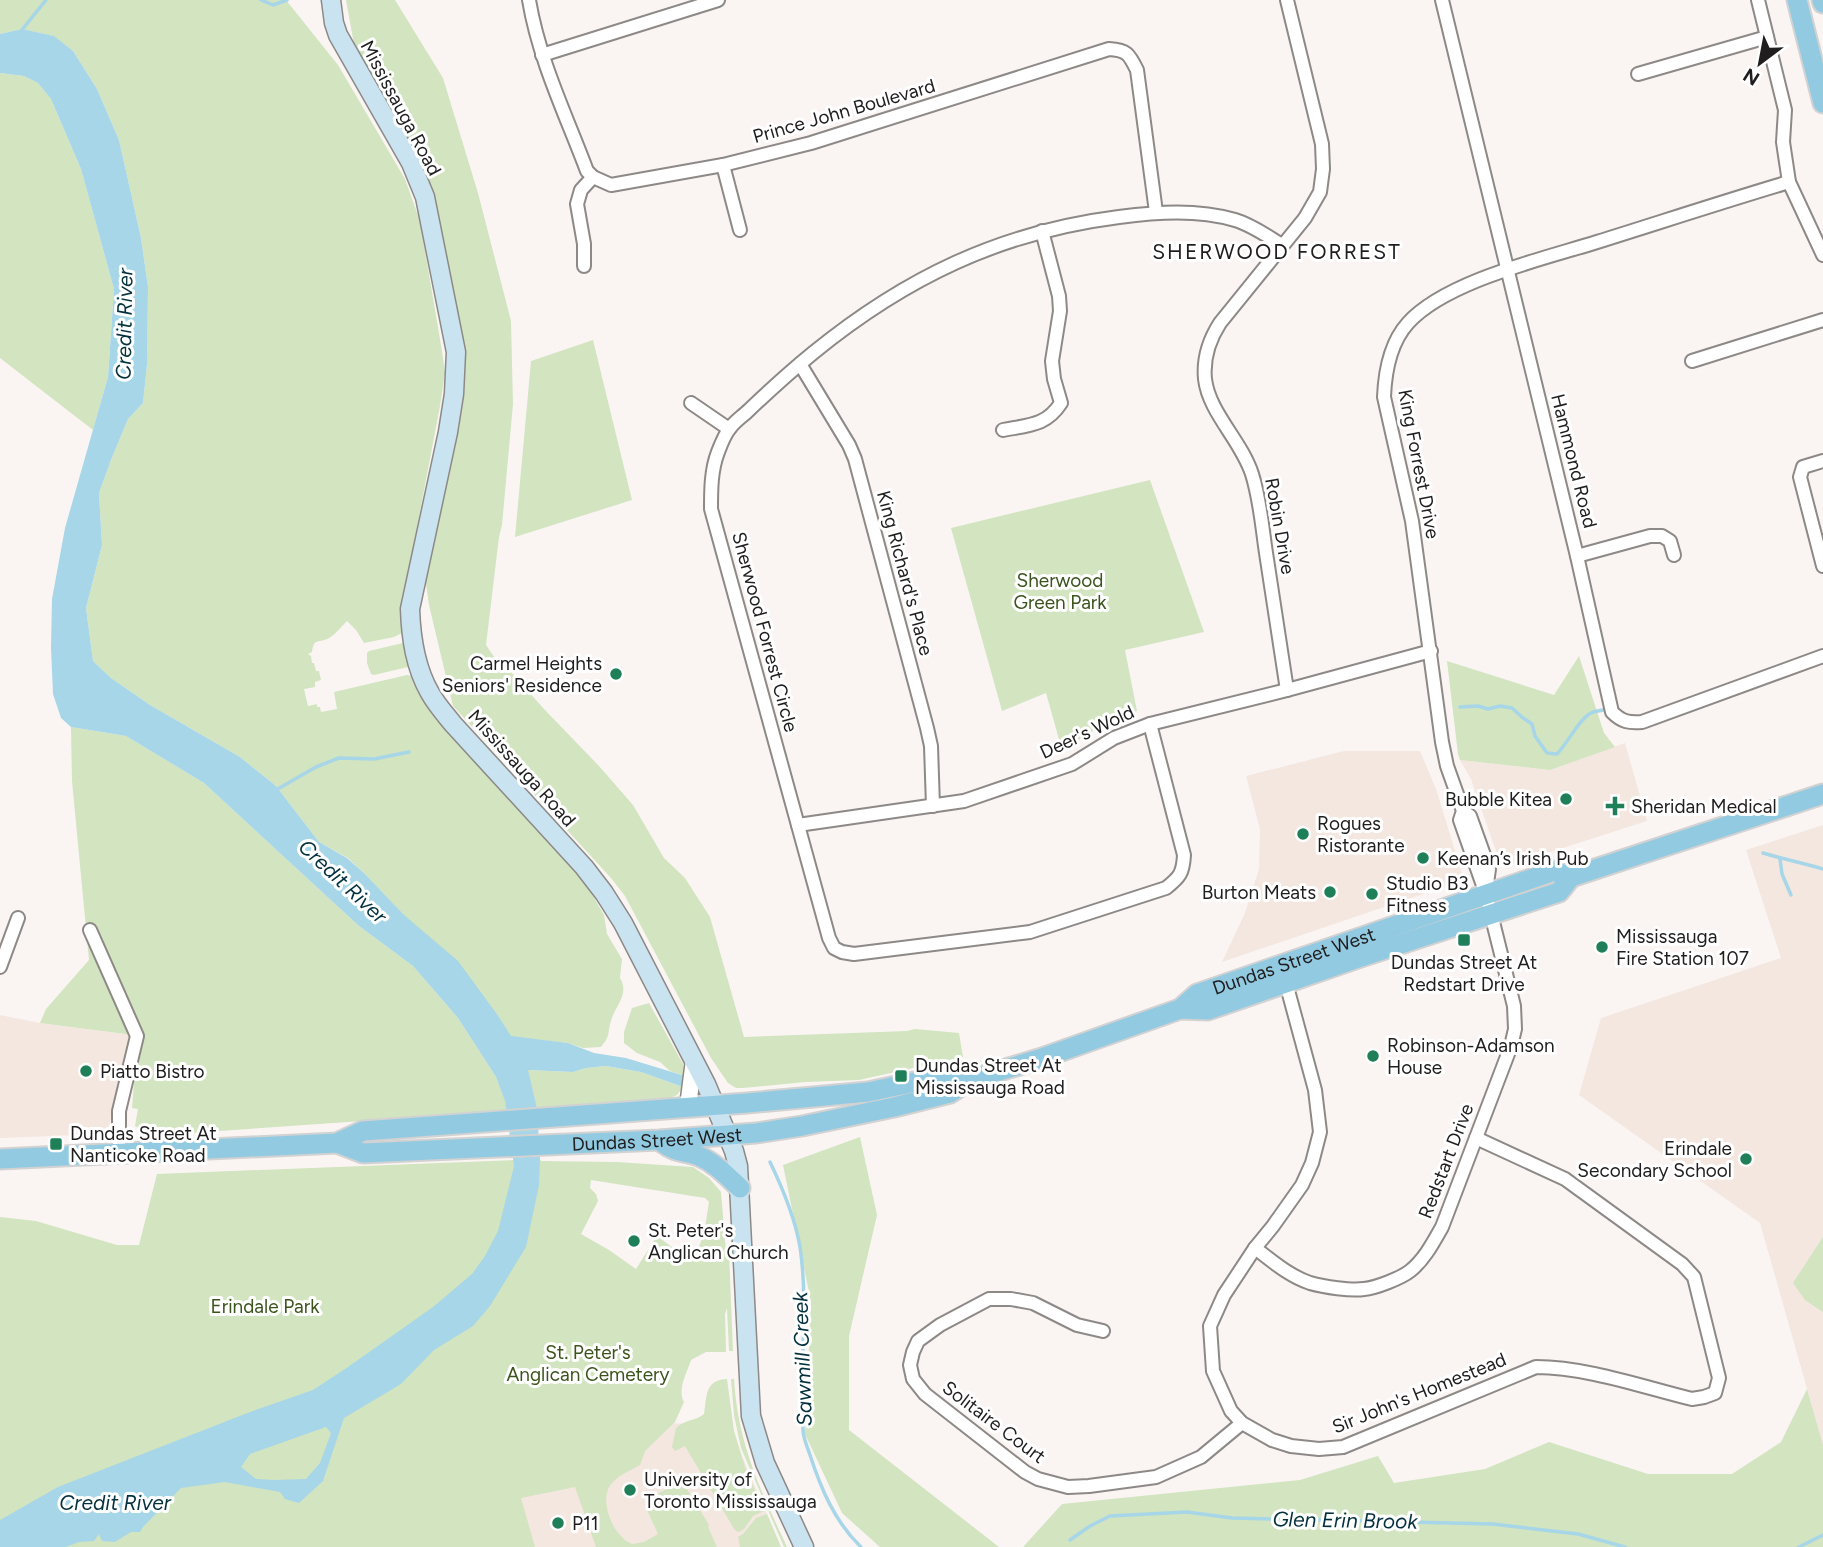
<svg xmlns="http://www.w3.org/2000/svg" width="1823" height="1547" font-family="Figtree,sans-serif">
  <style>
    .built { fill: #f3e7e0 }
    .green { fill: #d2e4c0; fill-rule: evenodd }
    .water { fill: #a7d6e8; fill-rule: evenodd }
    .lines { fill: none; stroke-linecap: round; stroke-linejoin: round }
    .stream { stroke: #a7d6e8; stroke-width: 3.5 }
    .minor-casing { stroke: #8d8986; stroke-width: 16 }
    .tertiary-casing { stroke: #8d8986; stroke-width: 19 }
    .secondary-casing { stroke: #8d8986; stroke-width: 21 }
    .primary-casing { stroke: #d2d2d2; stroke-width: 23 }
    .minor { stroke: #fff; stroke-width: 12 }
    .tertiary { stroke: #fff; stroke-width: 16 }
    .secondary { stroke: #c9e4f0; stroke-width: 18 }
    .primary { stroke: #92cae2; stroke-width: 19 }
    .poi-dot { fill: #1e7f58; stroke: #fff; stroke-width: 2.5 }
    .labels { text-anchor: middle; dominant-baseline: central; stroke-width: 6; stroke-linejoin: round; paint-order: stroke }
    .street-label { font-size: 19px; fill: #1f1d1d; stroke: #fff }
    .park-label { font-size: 19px; fill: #3b531c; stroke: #fff }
    .poi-label { font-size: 19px; fill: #1f1d1d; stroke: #fff; text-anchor: start }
    .neighbourhood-label { font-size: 21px; letter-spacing: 2px; fill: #1f1d1d; stroke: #fff }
    .water-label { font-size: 21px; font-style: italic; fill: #04313e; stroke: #fff }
  </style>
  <rect width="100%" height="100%" fill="#faf5f3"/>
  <!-- built -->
  <g class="built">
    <path d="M1625 743 1647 821 1504 867 1501 866 1471 779 1460 760 1550 770Z"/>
    <path d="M1344 751H1420L1436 789 1464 880 1222 962 1245 913 1259 869 1260 829 1246 776Z"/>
    <path d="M1823 825V1445L1760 1223 1579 1095 1601 1018 1781 958 1746 850Z"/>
    <path d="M0 1015 40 1023 133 1035 125 1057 107 1134 0 1138Z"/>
    <path d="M658 1423 702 1424 739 1449 781 1547H513L498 1453Z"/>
  </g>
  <!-- green -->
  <g class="green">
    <path d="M0 0H286L338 65 405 179 420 221 442 351 445 373 440 406 403 601 402 633 394 637 364 643 356 630 347 621C342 626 335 635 329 638 318 644 314 637 312 652L308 654 311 656 312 663H314L316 671H319L321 680 315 682V687L304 689 308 706 317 704V707H320L321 712 337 709 334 692 407 675 413 676 538 829 585 882 604 915 607 934 622 959 620 978C630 994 615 1006 611 1021 607 1034 611 1035 601 1047L583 1048 568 1043 511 1037 499 1017 364 873 348 858 319 842 276 786 240 757 150 705 111 678 93 661 86 608 102 545 99 493 111 460 128 419 143 403 147 365 148 287 141 238 119 140 97 89 73 51 53 36 22 29 0 34Z"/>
    <path d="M346 0H395L443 78 478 193 511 321 513 404 502 525 499 537 486 645 505 673 511 672 544 709 599 766 633 805 664 858 685 878 710 917 744 1037 907 1031 915 1029 959 1033 963 1057 859 1080 805 1082 743 1088H736L728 1083 711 1058 625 896 611 878 453 706 429 605 423 562 460 425V337L451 285 380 99 354 44Z"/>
    <path d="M0 73 24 76 38 83 51 99 81 169 114 289 108 377 93 430 0 358Z"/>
    <path d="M593 340 632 500 515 537 531 361Z"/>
    <path d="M1150 480 1204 632 1125 650 1137 711 1103 725 1062 750 1046 693 1002 711 951 528Z"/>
    <path d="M403 643 408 667 374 675 371 674 367 663V653L369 651Z"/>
    <path d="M1579 656 1604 733 1615 747 1550 770 1460 760 1458 754 1447 661 1554 695Z"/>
    <path d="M71 727 126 736 204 783 359 926 413 966 458 1018 496 1077 505 1100 507 1111 191 1133 141 1129 135 1126 138 1109 132 1108 134 1083 143 1039 133 1035 40 1023 46 1009 89 960 72 781Z"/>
    <path d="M649 1003 683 1064 685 1076 670 1071 660 1062 637 1053 624 1043V1032L632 1008Z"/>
    <path d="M606 1066 641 1072 683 1087 677 1095 670 1098 537 1108 527 1070 573 1072 586 1068Z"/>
    <path d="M860 1137 877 1215 849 1336V1430L999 1547H880L842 1513 805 1434 811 1302 783 1165Z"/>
    <path d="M540 1159 541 1161 617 1162 693 1167 709 1178 721 1192 726 1252H729L733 1351H729L727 1308 725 1314 726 1352H706L691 1360C687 1373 677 1389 684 1402L675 1422 645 1451 640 1465C631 1470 619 1475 612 1483 599 1497 610 1527 623 1538 625 1541 629 1542 632 1544L644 1542 658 1534 647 1510 655 1504 659 1493 682 1481 709 1525 708 1527 717 1547H596L575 1487 521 1498 535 1547H0V1217L36 1221 117 1245H139L157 1174ZM591 1180 705 1198 709 1202 704 1234 698 1249 684 1256 657 1236 636 1269 609 1250 581 1234 598 1201 596 1194 590 1188Z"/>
    <path d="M1823 1237V1312L1805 1300 1793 1283Z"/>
    <path d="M727 1379 734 1431 745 1467 764 1511 753 1516 744 1529 739 1532 736 1531 733 1527 685 1446 675 1451 672 1447 676 1428C686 1419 695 1421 704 1414 707 1395 705 1380 727 1379Z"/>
    <path d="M731 1379H734C738 1444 760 1489 787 1547H784L741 1448 734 1415Z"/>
    <path d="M1807 1389 1823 1445V1547H1023L1062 1504 1300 1480 1378 1456 1394 1483 1485 1469 1549 1442 1648 1474H1732L1781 1442Z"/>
    <path d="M767 1514 781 1547H739L740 1546 738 1537 743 1534 756 1518Z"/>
  </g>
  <!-- water -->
  <path class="water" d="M22 29 54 36 73 51 97 89 119 140 141 238 148 287 147 365 143 403 128 419 111 460 99 493 102 545 86 608 93 661 111 678 150 705 240 757 276 786 319 842 347 858 364 873 404 915 458 961 499 1017 511 1036 568 1043 594 1053 626 1058 685 1076 683 1087 641 1072 606 1066 586 1068 573 1072 528 1070 537 1108 540 1159 539 1185 526 1247 490 1306 473 1326 434 1350 401 1384 344 1418 323 1481 299 1503 285 1499 280 1492 225 1482 181 1488 143 1527 140 1532H131L115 1542 102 1541 99 1534 94 1541 79 1542 66 1547H0V1520L58 1487 250 1412 313 1390 348 1367 433 1307 472 1274 485 1256 498 1231 514 1166 505 1101 496 1077 458 1018 413 966 359 926 204 783 126 736 71 727 61 718 53 694 51 648 52 599 65 528 108 377 114 289 81 169 51 99 38 83 24 76 0 73V34ZM326 1427 331 1433 320 1463 306 1479 275 1480 256 1479 241 1467 250 1454Z"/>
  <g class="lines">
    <!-- stream -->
    <g class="stream">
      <path d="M261 0 273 5 287 0"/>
      <path d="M21 31 46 0"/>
      <path d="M1460 707 1478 706 1488 709 1500 706 1512 708 1523 718 1532 724 1535 736 1547 753 1557 754C1567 744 1580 718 1591 713 1595 711 1599 711 1603 710"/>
      <path d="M276 790 316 767 339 758 374 759 409 752"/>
      <path d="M1763 853C1783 859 1803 863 1823 869"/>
      <path d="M1780 859 1782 874 1791 895"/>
      <path d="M770 1162C783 1189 795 1218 800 1247 809 1307 799 1369 803 1429 803 1438 807 1446 810 1455 821 1489 835 1522 861 1547"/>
      <path d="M1070 1540 1090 1526 1110 1516 1187 1512 1232 1518 1493 1524 1578 1534 1625 1547"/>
      <path d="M1799 1547 1823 1535"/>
    </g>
    <defs>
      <g id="minor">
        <path d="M529 0C539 60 566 115 587 171L593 177 611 185 723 165 811 143 1109 49C1127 50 1129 54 1137 70L1156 212"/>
        <path d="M1442 0 1577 556 1612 712C1622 722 1629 723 1642 722L1823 656"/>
        <path d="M1758 0 1785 110 1783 142 1789 182 1823 255"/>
        <path d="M542 55 718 0"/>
        <path d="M1638 74 1767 37"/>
        <path d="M723 165 740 230"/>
        <path d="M584 266V244L577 204 581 190 593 177"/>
        <path d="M1692 361 1823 320"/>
        <path d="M800 364 849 445 855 459 927 728 931 746 933 806"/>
        <path d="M691 403 729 429"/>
        <path d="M1003 430C1029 425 1046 426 1061 403L1054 379 1052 361 1060 311 1059 296 1042 231"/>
        <path d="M1823 461 1803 467 1800 477 1823 566"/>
        <path d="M1577 556 1650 536H1662L1670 541 1674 555"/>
        <path d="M1287 690C1280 644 1273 598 1266 553 1262 526 1260 499 1252 474 1241 440 1209 413 1205 379 1203 358 1209 340 1220 323L1305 218 1320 192 1323 169 1322 144 1287 0"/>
        <path d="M1150 724 1184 855C1183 873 1180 877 1166 888L1030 932 854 954 842 952 834 948 829 938 711 509C711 490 711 470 718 452 721 444 725 434 730 428 735 421 743 416 749 410 770 390 791 371 813 353 905 278 1000 232 1119 217 1157 212 1197 209 1235 220 1252 225 1267 236 1282 245"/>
        <path d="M1463 811 1470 816 1489 869 1486 891"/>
        <path d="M798 825 964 801 1072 764 1114 738 1150 724 1287 690 1431 651"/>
        <path d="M90 930 137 1036 119 1111V1153"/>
        <path d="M0 967 18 918"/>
        <path d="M1286 983 1315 1090 1320 1132 1312 1163 1302 1185 1273 1226 1255 1248 1224 1295 1210 1326 1213 1371 1231 1411 1242 1423 1272 1440 1291 1446 1319 1449 1343 1447 1536 1367C1586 1367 1643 1387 1692 1399L1704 1397 1715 1393 1719 1378 1694 1277 1682 1264 1565 1179 1476 1138"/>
        <path d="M1255 1248C1272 1261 1289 1276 1310 1283 1324 1287 1351 1291 1364 1289 1376 1288 1401 1278 1410 1271 1424 1260 1433 1243 1442 1227L1511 1046 1515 1029 1514 1006 1486 894 1460 820 1463 811 1447 766 1442 742 1412 521 1384 397C1385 372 1390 343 1408 323 1446 281 1543 259 1597 242 1661 222 1725 201 1789 182"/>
        <path d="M1103 1331 1077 1325 1033 1303 1011 1299H989L940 1325 918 1341 913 1352 910 1365 913 1379 925 1394 1025 1472 1038 1479 1068 1487 1089 1486 1156 1477 1201 1457 1242 1423"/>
      </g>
      <path id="tertiary" d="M688 1106 694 1060"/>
      <path id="secondary" d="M331 0 334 23 338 35 411 163 425 197 456 352 454 394 448 432 410 609C411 638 415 667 430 693 436 704 445 714 453 724L584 867 604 893 623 923 706 1084 734 1151 738 1166 751 1416 765 1463 804 1547"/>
      <g id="primary">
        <path d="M1797 0 1823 103"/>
        <path d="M1822 0 1823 3"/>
        <path d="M1180 1009 1208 1010 1358 958 1559 892 1571 877 1823 794"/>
        <path id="s1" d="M337 1143 363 1153 659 1140 756 1133 802 1126 894 1107 950 1093 970 1080 1042 1058 1180 1009 1197 994 1554 871 1571 877"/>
        <path d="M663 1143C678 1154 684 1150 699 1156 715 1163 727 1176 740 1188"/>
        <path d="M0 1159 337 1143 363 1131 747 1103 868 1092 943 1076 970 1080"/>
      </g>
    </defs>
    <!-- minor casing -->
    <use href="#minor" class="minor-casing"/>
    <!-- tertiary casing -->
    <use href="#tertiary" class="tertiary-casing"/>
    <!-- secondary casing -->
    <use href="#secondary" class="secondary-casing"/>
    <!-- primary casing -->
    <use href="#primary" class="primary-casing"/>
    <!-- minor -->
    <use href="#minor" class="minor"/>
    <!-- tertiary -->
    <use href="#tertiary" class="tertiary"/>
    <!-- secondary -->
    <use href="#secondary" class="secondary"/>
    <!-- primary -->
    <use href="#primary" class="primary"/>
  </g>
  <!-- markers -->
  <g class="poi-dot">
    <circle cx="616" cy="674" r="7"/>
    <circle cx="1566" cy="799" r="7"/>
    <path d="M1611.5 795.5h7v7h7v7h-7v7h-7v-7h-7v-7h7z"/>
    <circle cx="1303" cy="834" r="7"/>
    <circle cx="1423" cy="858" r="7"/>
    <circle cx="1330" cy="892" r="7"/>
    <circle cx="1372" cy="894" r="7"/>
    <rect x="1457" y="933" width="14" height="14" rx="3.5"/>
    <circle cx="1602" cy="947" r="7"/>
    <circle cx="1373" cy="1056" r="7"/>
    <circle cx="86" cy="1071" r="7"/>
    <rect x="894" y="1069" width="14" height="14" rx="3.5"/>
    <rect x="49" y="1137" width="14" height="14" rx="3.5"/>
    <circle cx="1746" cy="1159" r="7"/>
    <circle cx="634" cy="1241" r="7"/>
    <circle cx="630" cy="1490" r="7"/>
    <circle cx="558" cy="1523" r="7"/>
  </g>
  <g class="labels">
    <!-- street labels -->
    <g class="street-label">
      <text transform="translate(401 108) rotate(62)">Mississauga Road</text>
      <text transform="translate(844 111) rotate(-16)">Prince John Boulevard</text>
      <text transform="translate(1574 461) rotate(76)">Hammond Road</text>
      <text transform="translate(1419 464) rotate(79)">King Forrest Drive</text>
      <text transform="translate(1280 526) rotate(80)">Robin Drive</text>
      <text transform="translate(905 573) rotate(75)">King Richard's Place</text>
      <text transform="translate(765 632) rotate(75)">Sherwood Forrest Circle</text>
      <text transform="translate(1087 732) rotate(-25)">Deer's Wold</text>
      <text transform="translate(522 768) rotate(48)">Mississauga Road</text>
      <text stroke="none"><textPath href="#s1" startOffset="990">Dundas Street West</textPath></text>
      <text stroke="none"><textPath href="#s1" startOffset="322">Dundas Street West</textPath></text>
      <text transform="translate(1446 1161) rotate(-69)">Redstart Drive</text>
      <text transform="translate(1419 1393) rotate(-22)">Sir John's Homestead</text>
      <text transform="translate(994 1422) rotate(37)">Solitaire Court</text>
    </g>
    <!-- park labels -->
    <g class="park-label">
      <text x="1060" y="580">Sherwood<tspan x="1060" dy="22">Green Park</tspan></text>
      <text x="265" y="1306">Erindale Park</text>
      <text x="588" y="1352">St. Peter's<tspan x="588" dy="22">Anglican Cemetery</tspan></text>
    </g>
    <!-- poi labels -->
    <g class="poi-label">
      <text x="602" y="663" text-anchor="end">Carmel Heights<tspan x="602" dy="22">Seniors' Residence</tspan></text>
      <text x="1552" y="799" text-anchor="end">Bubble Kitea</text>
      <text x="1631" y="806">Sheridan Medical</text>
      <text x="1317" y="823">Rogues<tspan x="1317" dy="22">Ristorante</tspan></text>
      <text x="1437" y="858">Keenan’s Irish Pub</text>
      <text x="1386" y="883">Studio B3<tspan x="1386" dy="22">Fitness</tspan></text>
      <text x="1316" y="892" text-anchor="end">Burton Meats</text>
      <text x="1616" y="936">Mississauga<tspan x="1616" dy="22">Fire Station 107</tspan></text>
      <text x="1464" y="962" text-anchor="middle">Dundas Street At<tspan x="1464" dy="22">Redstart Drive</tspan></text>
      <text x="1387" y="1045">Robinson-Adamson<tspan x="1387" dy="22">House</tspan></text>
      <text x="915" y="1065">Dundas Street At<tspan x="915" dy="22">Mississauga Road</tspan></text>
      <text x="100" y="1071">Piatto Bistro</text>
      <text x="70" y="1133">Dundas Street At<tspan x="70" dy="22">Nanticoke Road</tspan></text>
      <text x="1732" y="1148" text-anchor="end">Erindale<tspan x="1732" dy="22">Secondary School</tspan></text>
      <text x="648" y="1230">St. Peter's<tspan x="648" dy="22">Anglican Church</tspan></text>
      <text x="644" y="1479">University of<tspan x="644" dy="22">Toronto Mississauga</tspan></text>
      <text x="572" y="1523">P11</text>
    </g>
    <!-- neighbourhood labels -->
    <g class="neighbourhood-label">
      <text x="1277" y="251">SHERWOOD FORREST</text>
    </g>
    <!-- water labels -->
    <g class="water-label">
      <text transform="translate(124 324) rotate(-89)">Credit River</text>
      <text transform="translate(343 881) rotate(43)">Credit River</text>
      <text transform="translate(802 1359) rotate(-92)">Sawmill Creek</text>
      <text x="115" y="1502">Credit River</text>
      <text transform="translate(1345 1520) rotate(1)">Glen Erin Brook</text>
    </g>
  </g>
  <!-- north arrow -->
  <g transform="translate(1760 63) rotate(212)" stroke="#ffffff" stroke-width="5" paint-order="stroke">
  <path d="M0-5L12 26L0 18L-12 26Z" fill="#1f1d1d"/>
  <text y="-10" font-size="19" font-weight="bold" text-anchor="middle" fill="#1f1d1d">N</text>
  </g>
</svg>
